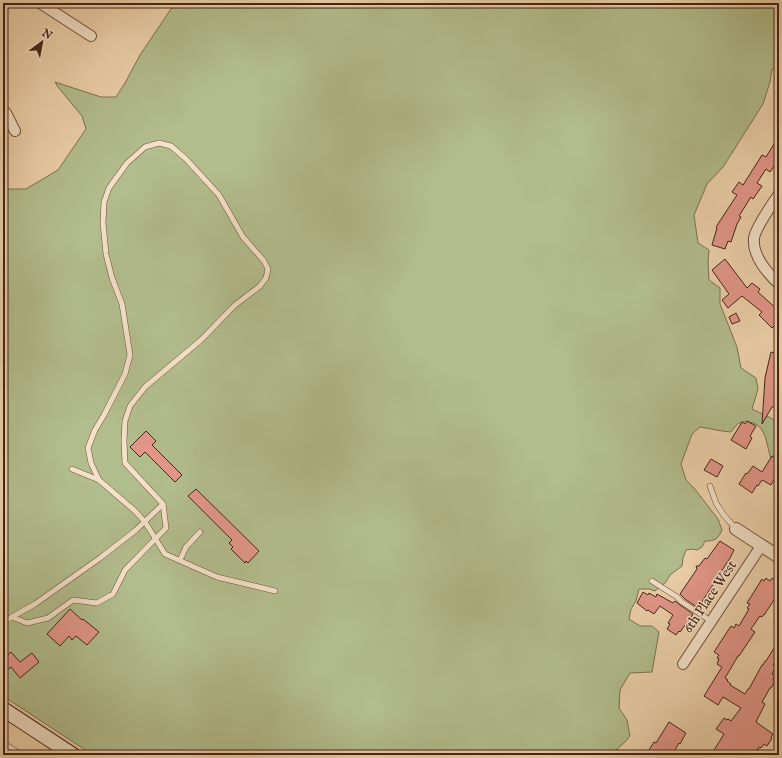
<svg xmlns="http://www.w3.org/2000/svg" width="782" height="758" font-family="'IM FELL English',serif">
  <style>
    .green { fill: #b2bd8d; stroke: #7c7052 }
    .building { fill: #e3978b; stroke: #462316 }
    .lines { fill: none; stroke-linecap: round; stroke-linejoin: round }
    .service-casing { stroke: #704e3b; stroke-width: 6 }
    .minor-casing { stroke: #704e3b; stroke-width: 12 }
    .tertiary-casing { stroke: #704e3b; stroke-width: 14 }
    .secondary-casing { stroke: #462316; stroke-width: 16 }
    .service { stroke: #f3e1c8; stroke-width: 5 }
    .minor { stroke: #f3e1c8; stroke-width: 10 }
    .tertiary { stroke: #f3e1c8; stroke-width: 12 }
    .secondary { stroke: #f3e1c8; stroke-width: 14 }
    .labels { text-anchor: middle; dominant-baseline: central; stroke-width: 3; stroke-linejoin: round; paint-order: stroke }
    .street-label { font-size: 14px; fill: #462316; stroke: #f3e1c8 }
  </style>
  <rect width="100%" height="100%" fill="#edd1aa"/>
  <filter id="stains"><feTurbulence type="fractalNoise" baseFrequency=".005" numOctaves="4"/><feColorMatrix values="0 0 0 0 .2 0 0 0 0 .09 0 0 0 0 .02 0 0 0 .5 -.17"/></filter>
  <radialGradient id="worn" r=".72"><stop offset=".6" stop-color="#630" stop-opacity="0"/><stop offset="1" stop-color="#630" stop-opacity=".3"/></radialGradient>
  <!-- green -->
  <path class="green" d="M175 3H779V68L772 69 770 82 763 104 723 167 707 184 694 215 698 243 709 250 708 262 709 280 720 288V304L737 347 741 368 756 378 758 389 752 409 771 418 779 424V469C763 460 773 424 748 422 740 420 736 425 731 432L722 431 700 427 692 434 681 464 686 480 694 488 718 519 722 530C718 539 715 541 705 541L702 547 697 550 693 549 686 550 683 558 682 566 670 575 666 582 655 591 649 589H639L636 601 631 609 629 619 640 626H652L659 632 652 672 630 673 620 690 619 708 627 720 630 736 625 742 617 749 619 755H607L605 754 604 755H93L3 696V189H26L58 170 86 129 82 116 58 87 55 82 101 97H116L125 83 140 55Z"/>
  <!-- building -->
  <g class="building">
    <path d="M779 136V159L770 172 766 169 757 183 762 186 753 199 751 197 739 216 741 217 737 224 731 242 728 241 725 249 712 245 717 228 716 227 737 195 732 192 739 182 743 185 762 155 766 157Z"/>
    <path d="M725 259 747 288 752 283 760 289 758 292 779 311V321L772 328 759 315 762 312 742 296 728 308 722 300 729 294 712 270Z"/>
    <path d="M736 313 740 321 732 324 729 317Z"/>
    <path d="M771 352 779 354V391H777L776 407H772L762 424 765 378Z"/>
    <path d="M747 421 756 426 750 436 752 438 746 449 731 440 742 422 745 424Z"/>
    <path d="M146 431 156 441 152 445 182 475 175 482 145 452 140 457 130 447Z"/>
    <path d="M772 456 779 460V465L775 472 777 474 771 485 762 480 758 486 757 485 752 493 739 484 746 473 747 474 753 466 762 472Z"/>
    <path d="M711 459 723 466 717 477 704 470Z"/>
    <path d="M196 489 259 551 248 563 246 561 245 563 231 549 233 547 229 543 232 540 188 496Z"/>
    <path d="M720 541 734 550 730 558 698 608 685 599 680 594 697 569 696 566H699L705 558 707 559Z"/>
    <path d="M766 578 770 581 772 578 779 583V596L776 597 764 615V614L762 617 760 616 751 629 755 632 739 656H738L725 678 728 680 727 681 731 684 730 685 745 694 748 689H749L762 665H763L765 661H766L779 640V656L773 665 776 667 772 674 775 675 773 680 775 681 771 688H770L762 702 765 704 756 722 773 734 771 737 772 738 767 746 764 744 761 748 759 747 758 750 757 749 752 755H711L724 734 716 729 724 718 727 720 728 719 731 721 741 708 723 697 718 705 704 696 722 667 717 664 719 659 717 658 719 655 714 652 731 626 734 628 736 624 739 626 749 609 747 608 750 604 747 603 762 579 764 581Z"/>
    <path d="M643 592 648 595 649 593 656 597 657 594 673 603 675 601 680 605 693 614 686 626 685 625 680 632 679 631 676 635 667 629 670 624 668 623 673 615 660 606 654 614 648 610 647 611 637 603Z"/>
    <path d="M70 609 82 620 83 619 99 632 87 645 76 636 72 640 69 636 60 646 47 634Z"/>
    <path d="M11 652 20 662 32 653 39 662 20 678 11 667 8 669 3 663V659Z"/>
    <path d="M669 722 686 733 680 744 679 743 672 755H646L654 742 656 743Z"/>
  </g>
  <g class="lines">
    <defs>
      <g id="service">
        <path d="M72 469 99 480 135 511 145 522 165 554 217 577 275 591"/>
        <path d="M710 486 716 503 723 514 736 529"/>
        <path d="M180 560 186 547 200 532"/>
        <path d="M652 581 677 597 682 602 711 621"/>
        <path d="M12 617 27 623 48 618 73 600 97 603 113 594 125 570 166 528 163 504 125 463 124 441 125 421 130 406 145 387 201 340 235 305 260 286 266 278 268 269 264 261 243 237 219 195 186 159 171 146 159 143 145 147 127 163 109 188 104 202 103 223 106 254 112 278 122 304 130 355 125 374 104 415 95 430 88 448 91 463 99 480"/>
        <path d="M3 622 35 604 100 558 136 530 163 504"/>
        <path d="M3 743 22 755"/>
      </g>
      <g id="minor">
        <path d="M40 3 91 36"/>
        <path d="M3 111 6 113 15 131"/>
        <path d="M779 194C772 205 756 226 754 238 752 255 767 273 779 284"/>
        <path d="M683 664 761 546"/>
      </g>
      <path id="tertiary" d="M736 529 779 557"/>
      <path id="secondary" d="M3 709 73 755"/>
    </defs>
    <!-- service casing -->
    <use href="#service" class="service-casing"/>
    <!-- minor casing -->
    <use href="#minor" class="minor-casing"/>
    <!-- tertiary casing -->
    <use href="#tertiary" class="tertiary-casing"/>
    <!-- secondary casing -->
    <use href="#secondary" class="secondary-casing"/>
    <!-- service -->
    <use href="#service" class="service"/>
    <!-- minor -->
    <use href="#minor" class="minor"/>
    <!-- tertiary -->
    <use href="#tertiary" class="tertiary"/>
    <!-- secondary -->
    <use href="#secondary" class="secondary"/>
  </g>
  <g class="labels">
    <!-- street labels -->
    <g class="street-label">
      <text transform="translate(710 597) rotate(-56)">6th Place West</text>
    </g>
  </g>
  <!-- margin -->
  <rect width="782" height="758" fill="none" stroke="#edd1aa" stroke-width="16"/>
  <rect x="4" y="4" width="774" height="750" fill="none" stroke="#462316" stroke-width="2"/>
  <rect x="8" y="8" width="766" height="742" fill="none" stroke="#462316"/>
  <!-- north arrow -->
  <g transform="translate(42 42) rotate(32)" stroke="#f3e1c8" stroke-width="3" paint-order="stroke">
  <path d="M0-3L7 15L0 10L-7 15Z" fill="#462316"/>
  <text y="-6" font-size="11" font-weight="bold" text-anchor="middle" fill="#462316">N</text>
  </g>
  <rect width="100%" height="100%" filter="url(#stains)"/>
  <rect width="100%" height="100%" fill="url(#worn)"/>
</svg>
